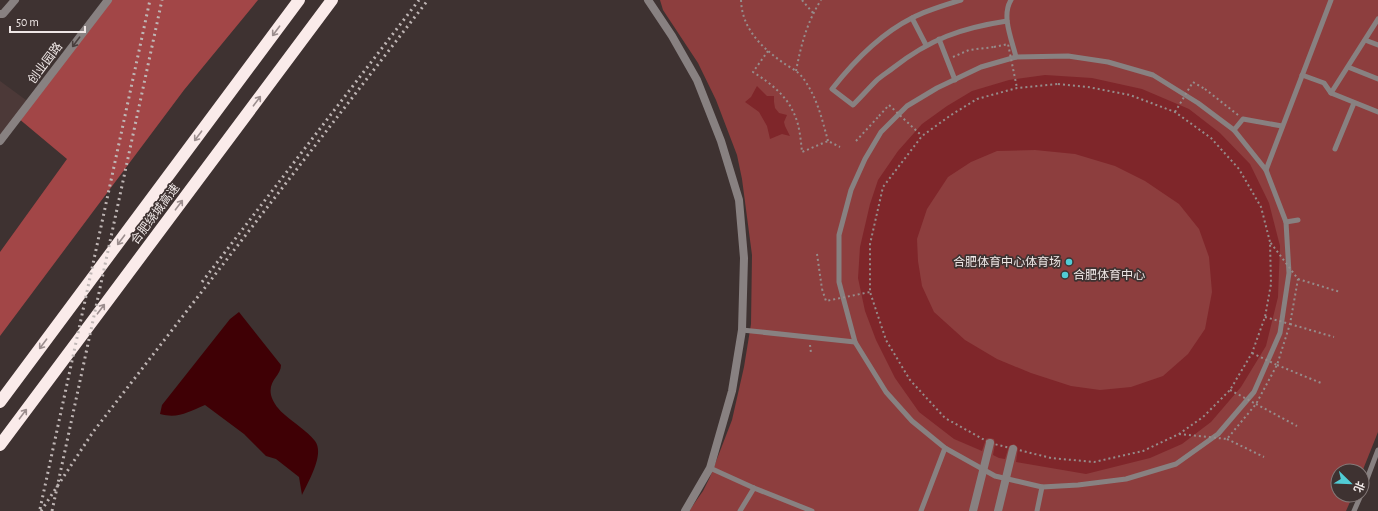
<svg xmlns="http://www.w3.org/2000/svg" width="1378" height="511" font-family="'Alegreya Sans','Noto Sans SC',sans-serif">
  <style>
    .built { fill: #4c3938 }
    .green { fill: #8d3e3e }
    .forest { fill: #a24647 }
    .water { fill: #3f0005 }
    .building { fill: #7f262a; fill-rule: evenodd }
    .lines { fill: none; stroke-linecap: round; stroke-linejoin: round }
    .path { stroke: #968c8b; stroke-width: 2; stroke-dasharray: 2 3; stroke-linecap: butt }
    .service { stroke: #888181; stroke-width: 5 }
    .minor { stroke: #888181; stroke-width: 8 }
    .tertiary { stroke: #888181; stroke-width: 8 }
    .motorway { stroke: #faebea; stroke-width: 12 }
    .rail { stroke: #bfb6b5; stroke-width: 3; stroke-dasharray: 2 4; stroke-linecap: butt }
    .path-bridge { stroke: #968c8b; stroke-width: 2; stroke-dasharray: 2 3; stroke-linecap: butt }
    .pedestrian-bridge { stroke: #888181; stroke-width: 8 }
    .oneway { stroke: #9c8e8e }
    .oneway2 { stroke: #493e3d }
    .poi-dot { fill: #51ccd5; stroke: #3e3231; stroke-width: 1.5 }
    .labels { text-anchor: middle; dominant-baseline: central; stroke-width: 3.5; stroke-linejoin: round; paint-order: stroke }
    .street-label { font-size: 12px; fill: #efe7e6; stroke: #3e3231 }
    .poi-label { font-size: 12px; fill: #efe7e6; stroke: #3e3231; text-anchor: end }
  </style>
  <rect width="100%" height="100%" fill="#3e3231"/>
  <!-- built -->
  <path class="built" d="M0 81 30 103 0 141Z"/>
  <!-- green -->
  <path class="green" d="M660 0H1378V432L1362 472V471H1338V495H1353L1346 511H689L703 491 710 477 732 420 744 367 751 324 752 255 742 179 737 155 716 100 698 63 663 10Z"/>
  <!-- forest -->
  <path class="forest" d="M108 0H258L184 90 0 336V252L67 159 18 118Z"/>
  <!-- water -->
  <path class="water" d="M239 312 281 365C281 376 268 380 271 395 273 403 279 410 285 415 294 423 307 431 315 441 325 454 308 482 302 495L299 477 276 459 266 456 244 434 205 405C188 412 178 419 160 414L162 405 230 319Z"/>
  <!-- building -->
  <g class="building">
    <path d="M1045 75 1092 78 1142 89 1189 109 1220 133 1250 164 1269 203 1280 246 1278 297 1266 346 1241 387 1211 422 1182 444 1150 458 1086 474 1016 462 1018 448 1014 444 1009 446 1005 459 999 458 993 455 995 444 994 439 989 438 986 439 982 451 954 439 919 412 895 378 876 340 865 311 858 278 860 247 870 204 878 180 898 151 922 124 947 106 972 91 1009 80ZM1035 150 1075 154 1115 166 1145 181 1179 204 1199 229 1209 257 1212 292 1205 329 1188 354 1163 376 1131 387 1100 390 1071 386 1031 373 997 359 965 340 934 312 922 286 918 261 917 239 927 209 948 177 971 162 997 151Z"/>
    <path d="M757 86 767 96H774V102L775 108 779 113 787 115 784 122 785 126 790 136 782 134 770 139 767 126 759 112 745 102 751 97Z"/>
  </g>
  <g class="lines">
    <!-- path -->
    <g class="path">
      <path d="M741 0C742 28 760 46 782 62 789 67 798 71 803 78 817 97 822 119 828 141"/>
      <path d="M802 0 813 13"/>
      <path d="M768 51 753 72C773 85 789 97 797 121 800 131 801 142 802 152L828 141 840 147"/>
      <path d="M953 57 969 50 994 47"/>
      <path d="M796 71C801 45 807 22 821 0"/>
      <path d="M1058 84 1088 87 1130 95 1175 112 1211 138 1239 169 1261 207 1270 242 1271 284 1265 317 1252 353 1230 390 1203 417 1179 434 1143 451 1094 462 1051 458 990 443 945 418 910 380 886 340 870 292V244L883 187 922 136 951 115 977 99 1017 88Z"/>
      <path d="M1205 89 1238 115"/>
      <path d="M856 141 879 116"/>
      <path d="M817 254 822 289"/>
      <path d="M1298 279 1340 292"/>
      <path d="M1290 324 1334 337"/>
      <path d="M810 345 811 353"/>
      <path d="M1277 365 1321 383"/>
      <path d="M1256 404 1297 426"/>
      <path d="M1227 439 1264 457"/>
    </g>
    <!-- service -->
    <g class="service">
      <path d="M961 0C945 5 927 10 912 18 880 34 854 61 832 89L853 105C861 97 868 89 876 81 881 76 888 72 893 68 930 39 961 28 1007 21"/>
      <path d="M1011 0C1001 16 1012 40 1016 57"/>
      <path d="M912 18 926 45"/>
      <path d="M939 39 955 80"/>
      <path d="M1365 40 1378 45"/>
      <path d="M1068 56 1108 62 1153 75 1198 103 1234 130 1266 170 1286 222 1289 273 1280 333 1254 392 1218 434 1176 464 1126 479 1078 485 1042 487 995 476 945 448 912 421 886 392 855 342 839 282V235L851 190 865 159 881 132 907 106 937 88 981 67 1016 57Z"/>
      <path d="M1348 67 1378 79"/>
      <path d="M1302 75 1324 83 1331 93 1378 112"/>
      <path d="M1331 93 1378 19"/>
      <path d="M1234 130 1243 119 1282 126"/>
      <path d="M1335 149 1354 103"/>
      <path d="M1266 170 1331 0"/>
      <path d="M1286 222 1298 220"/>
      <path d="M742 330 855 342"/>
      <path d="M710 468 754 488 812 511"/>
      <path d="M1362 492 1378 450"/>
      <path d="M740 511 754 488"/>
      <path d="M921 511 945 448"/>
      <path d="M1037 511 1042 487"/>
      <path d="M1354 511 1361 495"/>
    </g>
    <!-- minor -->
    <g class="minor">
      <path d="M648 0 672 36 697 80 721 141 739 200 744 258 742 330 732 391 710 468 685 511"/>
      <path d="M0 14H3L15 0"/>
    </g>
    <!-- tertiary -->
    <path class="tertiary" d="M0 141 108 0"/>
    <!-- motorway -->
    <g class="motorway">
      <path d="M0 402 299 0"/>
      <path d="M0 445 332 0"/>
    </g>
    <!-- rail -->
    <g class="rail">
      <path d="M202 282 419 0"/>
      <path d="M40 509 150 0"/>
      <path d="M41 511 93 432 428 0"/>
      <path d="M52 511 162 0"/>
    </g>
    <!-- path-bridge -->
    <g class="path-bridge">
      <path d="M994 47 1008 44 1017 88"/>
      <path d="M1175 112 1193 82 1205 89"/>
      <path d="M879 116 889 105 922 136"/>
      <path d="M822 289 826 301 870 292"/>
      <path d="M1265 317 1290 324"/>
      <path d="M1252 353 1277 365"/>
      <path d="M1230 390 1256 404"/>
      <path d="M1179 434 1227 439 1256 404 1277 365 1290 324 1298 279 1270 242"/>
    </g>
    <!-- pedestrian-bridge -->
    <g class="pedestrian-bridge">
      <path d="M973 511 990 443"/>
      <path d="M998 511 1013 449"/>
    </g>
  </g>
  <!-- one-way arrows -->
  <defs><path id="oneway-shaft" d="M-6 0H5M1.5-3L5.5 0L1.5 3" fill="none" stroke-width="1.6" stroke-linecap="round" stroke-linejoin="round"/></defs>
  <g class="oneway">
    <use href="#oneway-shaft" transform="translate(276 31) rotate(127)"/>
    <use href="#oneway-shaft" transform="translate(257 101) rotate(-53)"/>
    <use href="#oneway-shaft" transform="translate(198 136) rotate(127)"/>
    <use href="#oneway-shaft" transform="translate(179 205) rotate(-53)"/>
    <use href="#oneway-shaft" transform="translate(121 240) rotate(127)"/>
    <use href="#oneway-shaft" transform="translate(101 309) rotate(-53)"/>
    <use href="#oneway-shaft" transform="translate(43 344) rotate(127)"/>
    <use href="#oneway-shaft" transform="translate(23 414) rotate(-53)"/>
  </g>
  <use class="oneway2" href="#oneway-shaft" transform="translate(76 42) rotate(127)"/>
  <!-- markers -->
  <g class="poi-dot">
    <circle cx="1069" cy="262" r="4"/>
    <circle cx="1065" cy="275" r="4"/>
  </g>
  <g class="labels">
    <!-- street labels -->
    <g class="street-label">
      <text transform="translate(45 63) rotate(-53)">创业园路</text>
      <text transform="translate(155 214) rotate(-53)">合肥绕城高速</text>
    </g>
    <!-- poi labels -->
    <g class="poi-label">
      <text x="1061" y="262">合肥体育中心体育场</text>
      <text x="1073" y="275" text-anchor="start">合肥体育中心</text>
    </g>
  </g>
  <!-- north arrow -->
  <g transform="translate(1350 483) rotate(113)"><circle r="19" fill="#3e3231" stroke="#857a79"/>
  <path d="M0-3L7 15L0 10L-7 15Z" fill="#51ccd5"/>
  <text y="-6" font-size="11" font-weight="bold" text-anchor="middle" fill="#efe7e6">北</text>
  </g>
  <!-- scale -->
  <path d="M10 26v6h75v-6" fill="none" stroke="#efe7e6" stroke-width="2"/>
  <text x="16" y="26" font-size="12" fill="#efe7e6" stroke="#3e3231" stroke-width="3" paint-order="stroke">50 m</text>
</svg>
